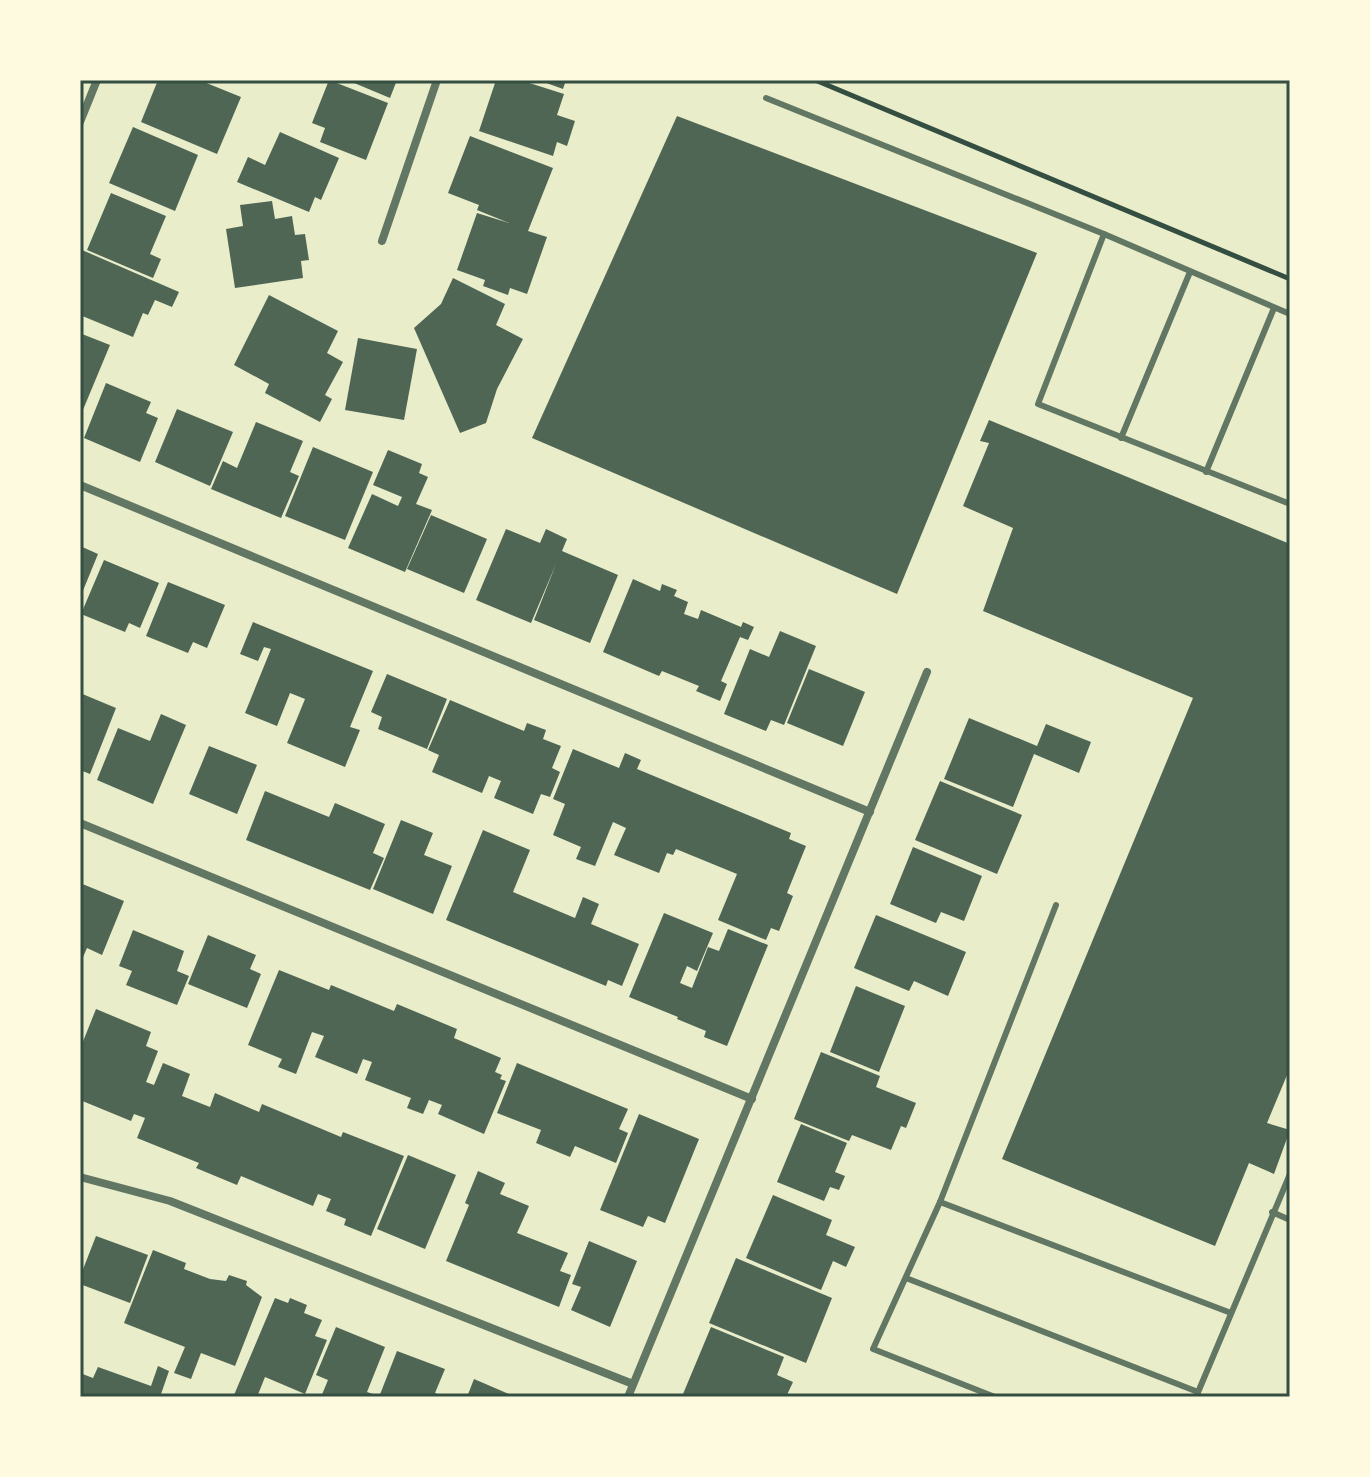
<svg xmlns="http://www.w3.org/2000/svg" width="1370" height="1477" font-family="Commissioner,sans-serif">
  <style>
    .building { fill: #4f6655 }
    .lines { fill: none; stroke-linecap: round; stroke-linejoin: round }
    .path { stroke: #344e41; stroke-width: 5 }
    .service { stroke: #617663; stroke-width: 6 }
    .minor { stroke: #617663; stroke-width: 8 }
    .neatline { fill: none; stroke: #344e41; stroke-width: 3 }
  </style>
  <rect width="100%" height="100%" fill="#e9edc9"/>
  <!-- building -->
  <g class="building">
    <path d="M158 80H199L241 97 217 154 141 122Z"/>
    <path d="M329 80 388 103 366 160 320 142 325 128 312 123Z"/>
    <path d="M347 80H397L390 98Z"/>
    <path d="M496 80H520L564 94 557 115 575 121 567 146 557 142 553 156 479 131Z"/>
    <path d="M538 80H566L563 89Z"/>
    <path d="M677 116 1037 253 897 594 532 438Z"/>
    <path d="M133 127 198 155 175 211 109 183Z"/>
    <path d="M280 132 339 158 321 200 315 197 309 212 237 182 248 157 265 165Z"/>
    <path d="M470 136 553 168 528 231 547 237 527 294 510 288 508 295 483 286 485 280 457 270 477 213 509 223 477 210 479 205 448 193Z"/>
    <path d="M111 193 166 216 150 254 161 259 153 278 87 250Z"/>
    <path d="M272 201 275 219 292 216 295 235 305 234 309 260 301 261 303 278 235 288 226 229 243 226 240 205Z"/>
    <path d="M82 250 179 292 172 307 155 300 148 315 143 313 133 337 80 315V255Z"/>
    <path d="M453 278 505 304 496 325 523 339 497 389 486 423 460 433 414 328 441 304Z"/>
    <path d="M269 295 338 331 327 353 343 362 325 395 332 399 320 422 265 393 269 384 234 365Z"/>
    <path d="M82 334 110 345 80 417V340Z"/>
    <path d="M358 338 417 349 404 420 345 410Z"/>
    <path d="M106 383 151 402 146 413 158 418 140 462 84 438Z"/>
    <path d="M177 409 233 432 210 486 155 462Z"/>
    <path d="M989 420 1290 544V1068L1267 1123 1290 1130 1274 1174 1249 1163 1215 1246 1002 1159 1193 698 983 611 1013 528 963 506 989 443 980 441Z"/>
    <path d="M256 422 303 441 290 472 299 476 281 518 211 489 223 461 237 468Z"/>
    <path d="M313 447 373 472 345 540 285 516Z"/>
    <path d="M388 450 422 464 419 473 428 477 416 504 432 510 405 572 348 548 372 494 398 506 402 497 373 485Z"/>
    <path d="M431 515 487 539 464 593 407 569Z"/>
    <path d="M506 529 540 543 546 529 567 539 562 551 618 575 590 643 534 620 556 564 531 623 476 600Z"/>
    <path d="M80 546 98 554 80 598Z"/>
    <path d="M104 560 159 583 140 628 129 623 125 632 81 614Z"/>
    <path d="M633 579 660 591 662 584 677 590 674 596 688 602 684 614 698 619 701 610 741 627 743 622 754 627 748 640 740 637 721 681 727 684 720 701 696 691 699 686 662 671 659 676 603 652Z"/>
    <path d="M168 582 225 605 207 648 193 642 188 653 146 636Z"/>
    <path d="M253 622 373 671 350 727 360 730 345 767 287 743 305 699 290 693 277 726 245 713 271 649 264 647 258 661 240 654Z"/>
    <path d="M780 631 816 646 784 725 771 720 766 731 724 714 750 649 769 657Z"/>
    <path d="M809 669 865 692 843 746 787 723Z"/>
    <path d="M387 674 447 699 427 749 378 729 382 717 371 712Z"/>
    <path d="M80 693 116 708 90 774 80 770Z"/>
    <path d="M450 700 524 731 527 723 546 730 543 739 561 746 552 768 560 772 550 797 541 794 533 814 494 798 501 781 489 776 482 793 432 772 439 755 428 750Z"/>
    <path d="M161 714 186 725 153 804 97 780 118 728 150 741Z"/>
    <path d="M969 718 1037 746 1046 724 1091 742 1079 773 1034 754 1013 807 944 779Z"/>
    <path d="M209 746 257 765 237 814 189 794Z"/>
    <path d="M573 749 619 768 625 753 641 760 637 769 791 833 789 839 806 846 787 893 793 896 779 931 771 928 766 940 718 920 737 874 676 849 673 855 667 853 659 873 614 855 626 828 613 822 595 866 576 859 581 847 553 835 565 804 553 799Z"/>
    <path d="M940 781 1022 815 997 874 915 840Z"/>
    <path d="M265 791 329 817 335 803 385 824 373 853 384 858 370 890 246 840Z"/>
    <path d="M401 820 433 833 424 855 452 866 433 914 373 889Z"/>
    <path d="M483 830 530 850 513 892 575 918 583 897 599 904 591 924 639 944 622 986 608 980 606 986 446 920Z"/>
    <path d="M913 847 982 876 964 921 941 912 936 923 890 904Z"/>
    <path d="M80 883 124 901 102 955 87 948 80 964Z"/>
    <path d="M664 913 713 933 697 971 687 966 680 983 692 988 708 947 719 951 728 929 768 945 727 1046 704 1037 706 1031 677 1019 678 1017 629 997Z"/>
    <path d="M876 915 966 952 948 996 914 981 909 991 854 968Z"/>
    <path d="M133 930 184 951 177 971 189 976 177 1005 126 985 132 971 119 966Z"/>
    <path d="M208 935 256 955 250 969 261 974 247 1008 188 984Z"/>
    <path d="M279 970 329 990 331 985 394 1011 397 1004 457 1029 454 1038 501 1058 495 1072 502 1075 500 1079 506 1081 484 1134 438 1114 442 1105 429 1100 423 1114 407 1108 411 1098 365 1080 372 1062 363 1059 357 1074 315 1057 324 1036 312 1032 296 1074 278 1067 282 1059 248 1045Z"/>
    <path d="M856 986 905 1006 879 1072 830 1052Z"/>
    <path d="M96 1009 151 1032 146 1046 158 1051 146 1082 154 1085 163 1063 190 1074 182 1096 210 1107 215 1093 259 1112 262 1104 341 1137 343 1132 404 1156 371 1236 344 1225 346 1219 326 1211 331 1199 318 1194 313 1206 241 1176 237 1185 196 1168 199 1163 137 1138 145 1118 134 1114 131 1121 80 1100V1049Z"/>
    <path d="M821 1052 880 1076 876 1087 916 1103 906 1128 901 1126 891 1150 852 1135 849 1141 794 1119Z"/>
    <path d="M517 1063 628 1109 619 1129 628 1133 616 1163 575 1146 570 1157 536 1143 541 1130 497 1113Z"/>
    <path d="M639 1114 699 1139 665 1223 648 1216 643 1227 600 1210Z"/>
    <path d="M801 1124 847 1143 835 1172 845 1176 839 1190 830 1187 824 1201 777 1182Z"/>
    <path d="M408 1155 456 1175 425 1249 377 1229Z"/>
    <path d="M478 1171 505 1183 500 1194 529 1206 517 1233 568 1253 560 1271 571 1275 559 1307 446 1261 469 1205 465 1203Z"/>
    <path d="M773 1195 832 1220 826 1235 855 1247 846 1267 833 1261 821 1290 746 1258Z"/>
    <path d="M96 1236 148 1255 130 1303 80 1284V1277Z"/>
    <path d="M589 1241 637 1261 610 1327 571 1310 581 1287 572 1284Z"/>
    <path d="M153 1250 186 1263 184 1269 210 1279 226 1281 229 1275 247 1281 246 1285 262 1297 235 1366 201 1353 191 1379 174 1373 185 1347 124 1323Z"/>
    <path d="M736 1258 832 1298 806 1363 709 1323Z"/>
    <path d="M275 1298 288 1303 290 1298 307 1305 304 1313 322 1320 315 1336 327 1340 305 1394 265 1377 257 1397H239L234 1395Z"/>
    <path d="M336 1327 385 1347 367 1392 373 1394 372 1397H321L328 1380 316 1375Z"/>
    <path d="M711 1327 784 1357 777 1375 793 1382 786 1397H691L683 1394Z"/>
    <path d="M397 1351 445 1369 435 1393 445 1397H379Z"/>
    <path d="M158 1366 169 1371 160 1397H80V1373L93 1378 98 1367 151 1386Z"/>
    <path d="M474 1379 516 1397H467Z"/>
  </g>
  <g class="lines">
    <!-- path -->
    <path class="path" d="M815 80 1290 279"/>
    <!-- service -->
    <g class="service">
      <path d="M766 98 1104 234 1290 314"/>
      <path d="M1104 234 1038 404 1290 504"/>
      <path d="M1121 438 1190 272"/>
      <path d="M1206 472 1274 308"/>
      <path d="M940 1202 1231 1313"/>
      <path d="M1272 1212 1290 1220"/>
      <path d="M906 1278 1198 1392"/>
      <path d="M995 1397 873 1349 940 1202 1056 905"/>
      <path d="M1196 1397 1290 1174"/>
    </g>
    <!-- minor -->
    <g class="minor">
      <path d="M80 122 97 80"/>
      <path d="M382 241 437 80"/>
      <path d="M80 485 870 812"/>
      <path d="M80 823 752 1099"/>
      <path d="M80 1177 170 1201 633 1384"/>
      <path d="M628 1397 927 672"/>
    </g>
  </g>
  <!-- border -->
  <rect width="1370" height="1477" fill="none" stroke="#fefae0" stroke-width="164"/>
  <rect x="82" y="82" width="1206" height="1313" class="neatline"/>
</svg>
